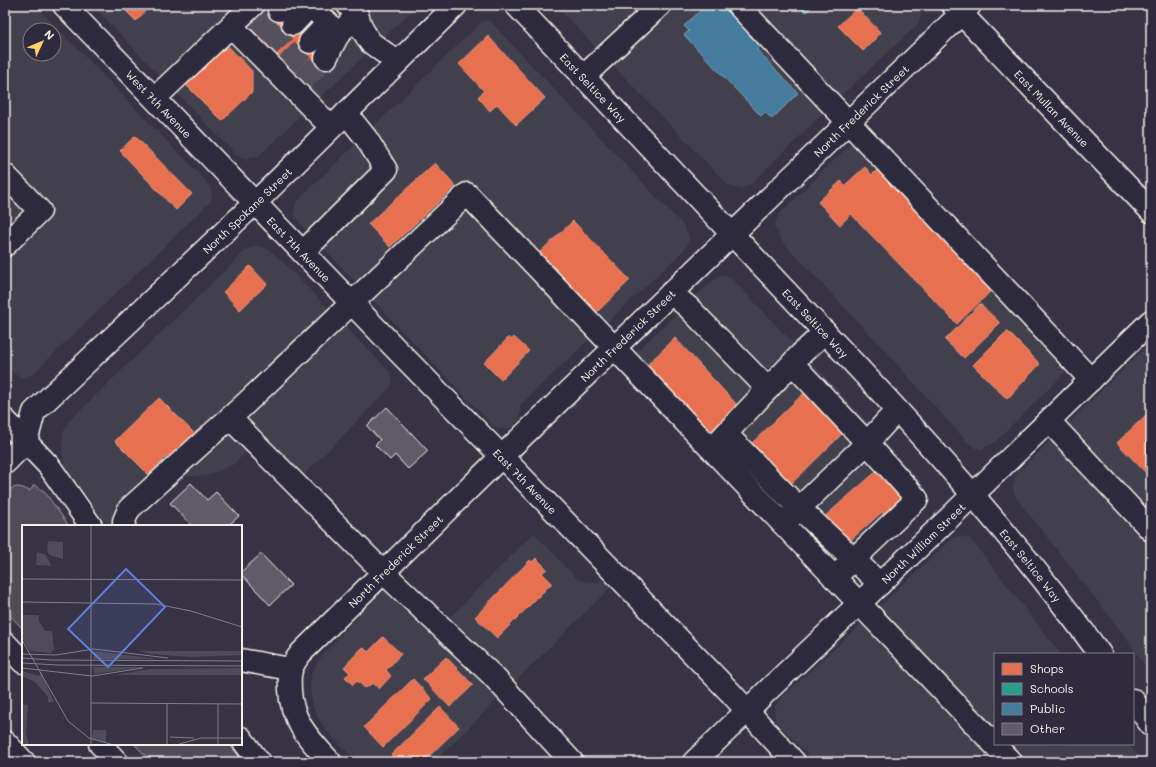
<svg xmlns="http://www.w3.org/2000/svg" width="1156" height="767" font-family="Mali,sans-serif">
  <style>
    .built { fill: #433f4e; fill-rule: evenodd }
    .green { fill: #504b59; stroke: #a29ea0 }
    .shops { fill: #e76f51; stroke: #eb967e }
    .schools { fill: #2a9d8f; stroke: #67b6aa }
    .public { fill: #457b9d; stroke: #7a9eb4 }
    .building { fill: #5f5c67; stroke: #f4f1e8 }
    .lines { fill: none; stroke-linecap: round; stroke-linejoin: round }
    .minor-tunnel { stroke: #534f5d; stroke-width: 22; stroke-dasharray: 22 11; stroke-linecap: butt }
    .minor-casing { stroke: #f4f1e8; stroke-width: 25 }
    .major-casing { stroke: #f4f1e8; stroke-width: 25 }
    .highway-casing { stroke: #f4f1e8; stroke-width: 25 }
    .minor { stroke: #2f2a3d; stroke-width: 22 }
    .major { stroke: #2f2a3d; stroke-width: 22 }
    .highway { stroke: #2f2a3d; stroke-width: 22 }
    .labels { text-anchor: middle; dominant-baseline: central; stroke-width: 4; stroke-linejoin: round; paint-order: stroke }
    .street-label { font-size: 11px; fill: #f4f1e8; stroke: #2f2a3d }
    .inset-road { fill: none; stroke: #837e86; stroke-width: 1 }
    .view { fill: #5e7fdd; fill-opacity: 0.15; stroke: #5e7fdd; stroke-width: 2 }
    .inset-edge { fill: none; stroke: #f4f1e8; stroke-width: 2 }
  </style>
  <rect width="100%" height="100%" fill="#373244"/>
  <filter id="ink" filterUnits="userSpaceOnUse"><feTurbulence type="fractalNoise" baseFrequency=".025" numOctaves="2"/><feDisplacementMap in="SourceGraphic" scale="8" xChannelSelector="R" yChannelSelector="G"/><feConvolveMatrix kernelMatrix="1 2 1 2 8 2 1 2 1" color-interpolation-filters="sRGB"/></filter>
  <g filter="url(#ink)">
    <!-- built -->
    <g class="built">
      <path d="M5 5H35L207 182 212 192 211 201 33 374 20 379 5 364ZM30 30H54V54H30Z"/>
      <path d="M92 5H418L261 154 257 157 246 159 236 155Z"/>
      <path d="M555 5H922L924 9 918 24 843 94 751 184 741 189 735 188 727 184Z"/>
      <path d="M489 20 683 225 687 232 689 239 687 245 683 251 521 404 519 420 513 427 505 429H498L494 427 302 226 294 216 295 205 299 199 479 24 483 21Z"/>
      <path d="M865 130 1082 356 994 443 982 449 975 448 967 442 876 341 782 241 774 226 779 214Z"/>
      <path d="M260 246 269 250 277 256 390 372 392 377V386L292 487 252 446 234 464 208 476H177L118 526H108L64 465 62 449 63 433 68 422 245 251 252 247Z"/>
      <path d="M722 275 732 279 738 285 835 387 923 484 926 490 928 498 925 507 848 582 630 357 712 281Z"/>
      <path d="M1151 342V674L1121 631 1016 498 1013 489 1015 478 1019 471Z"/>
      <path d="M534 533 578 580 590 582 607 581 612 586 434 762H357L325 729 312 706 310 689 311 673 320 658 387 584 434 633Z"/>
      <path d="M958 536 969 538 974 543 1061 654H995V744H1129L1143 762H1000L988 750 976 762H815L776 722 774 714 775 707 779 700 954 537Z"/>
    </g>
    <!-- green -->
    <g class="green">
      <path d="M34 485 44 491 69 526H23V629L5 610V493C14 485 20 486 30 491Z"/>
      <path d="M134 744H229L244 762H152Z"/>
    </g>
    <!-- shops -->
    <g class="shops">
      <path d="M120 5H151L136 21Z"/>
      <path d="M276 6 328 60 304 83 252 29Z"/>
      <path d="M857 8 881 33 863 51 838 26Z"/>
      <path d="M488 36 545 98 516 125 497 104 490 111 478 97 484 91 459 64Z"/>
      <path d="M227 45 252 71V92L222 121 186 85Z"/>
      <path d="M135 136 192 194 176 210 120 151Z"/>
      <path d="M435 163 456 186 390 247 368 224Z"/>
      <path d="M865 167 872 175 880 167 995 287 957 324 851 214 840 225 818 202 841 181 845 185Z"/>
      <path d="M573 221 630 280 596 313 539 253Z"/>
      <path d="M250 266 267 284 240 310 223 292Z"/>
      <path d="M980 304 1000 323 964 358 945 340Z"/>
      <path d="M1007 331 1040 364 1007 399 973 365Z"/>
      <path d="M509 337 512 340 514 337 529 351 501 380 484 363Z"/>
      <path d="M675 338 739 407 710 434 646 366Z"/>
      <path d="M806 391 845 431 790 485 751 444Z"/>
      <path d="M159 398 197 436 173 460 168 455 149 475 115 441Z"/>
      <path d="M1151 410V478L1117 443Z"/>
      <path d="M878 470 899 494 898 495 903 502 886 517 882 512 846 544 823 518Z"/>
      <path d="M536 558 547 569 542 573 552 583 497 638 475 617 530 560 532 562Z"/>
      <path d="M383 637 401 654 386 670 391 676 379 689 373 683 365 688 357 681 353 685 345 677 350 673 344 667 363 647 368 652Z"/>
      <path d="M446 657 473 685 450 707 423 679Z"/>
      <path d="M413 679 432 699 383 747 364 727Z"/>
      <path d="M440 707 459 727 423 762H398L391 755Z"/>
    </g>
    <!-- schools -->
    <path class="schools" d="M798 5H813L806 12Z"/>
    <!-- public -->
    <path class="public" d="M706 5H725L763 44 757 50 798 93 772 119 765 112 761 116 684 35 689 31 684 26Z"/>
    <!-- building -->
    <g class="building">
      <path d="M387 407 428 451 408 469 395 455 390 460 375 445 380 440 367 426Z"/>
      <path d="M191 483 207 500 216 492 239 516 230 524 232 526H192L170 503Z"/>
      <path d="M261 554 291 585 270 605 241 574V572Z"/>
    </g>
    <g class="lines">
      <!-- minor-tunnel -->
      <g class="minor-tunnel">
        <path d="M256 33 279 10"/>
        <path d="M269 46 293 24"/>
        <path d="M287 65 310 42"/>
        <path d="M302 81 326 58"/>
      </g>
      <defs>
        <g id="minor">
          <path id="s1" d="M64 5 396 349 514 469 730 692 794 762"/>
          <path d="M311 5 338 35 357 15"/>
          <path d="M348 5 357 15 362 29 370 42 397 62"/>
          <path d="M738 5 1091 380"/>
          <path id="s2" d="M953 5 1151 211"/>
          <path d="M279 10 284 5"/>
          <path d="M293 24 311 5"/>
          <path d="M231 26 331 127"/>
          <path d="M310 42 328 23"/>
          <path d="M326 58 338 35"/>
          <path d="M583 77 660 5"/>
          <path d="M155 98 253 5"/>
          <path d="M5 175 40 211 5 245"/>
          <path d="M303 252 386 170 366 138 346 113"/>
          <path d="M671 293 688 307 768 389"/>
          <path d="M793 364 867 443 917 499 834 578"/>
          <path d="M230 418 384 573 492 675 572 762"/>
          <path d="M1049 421 1151 530"/>
          <path d="M726 434 799 508 880 584"/>
          <path d="M716 444 801 354 825 332"/>
          <path d="M789 518 867 443 897 410"/>
          <path d="M124 526V521L129 509 244 405 467 194 1011 762"/>
          <path d="M241 660 290 669"/>
          <path id="s3" d="M330 762C310 740 291 721 290 690 289 672 290 667 301 653L502 456 970 5"/>
          <path id="s4" d="M694 762 747 711 766 692 946 521 1151 321"/>
        </g>
        <g id="major">
          <path id="s5" d="M516 5C615 111 715 215 814 321 915 427 1013 535 1100 654"/>
          <path id="s6" d="M5 463 26 442 34 412 256 202 456 5"/>
          <path d="M1133 700 1151 725"/>
        </g>
        <g id="highway">
          <path d="M5 420 49 466 91 526"/>
          <path d="M5 643 23 662"/>
          <path d="M241 738 259 762"/>
          <path d="M5 742 24 762"/>
          <path d="M100 744 117 762"/>
        </g>
      </defs>
      <!-- minor casing -->
      <use href="#minor" class="minor-casing"/>
      <!-- major casing -->
      <use href="#major" class="major-casing"/>
      <!-- highway casing -->
      <use href="#highway" class="highway-casing"/>
      <!-- minor -->
      <use href="#minor" class="minor"/>
      <!-- major -->
      <use href="#major" class="major"/>
      <!-- highway -->
      <use href="#highway" class="highway"/>
    </g>
  </g>
  <g class="labels">
    <!-- street labels -->
    <g class="street-label">
      <text stroke="none"><textPath href="#s5" startOffset="113">East Seltice Way</textPath></text>
      <text stroke="none"><textPath href="#s1" startOffset="137">West 7th Avenue</textPath></text>
      <text stroke="none"><textPath href="#s2" startOffset="143">East Mullan Avenue</textPath></text>
      <text stroke="none"><textPath href="#s3" startOffset="904">North Frederick Street</textPath></text>
      <text stroke="none"><textPath href="#s6" startOffset="354">North Spokane Street</textPath></text>
      <text stroke="none"><textPath href="#s1" startOffset="339">East 7th Avenue</textPath></text>
      <text stroke="none"><textPath href="#s5" startOffset="437">East Seltice Way</textPath></text>
      <text stroke="none"><textPath href="#s3" startOffset="580">North Frederick Street</textPath></text>
      <text stroke="none"><textPath href="#s1" startOffset="663">East 7th Avenue</textPath></text>
      <text stroke="none"><textPath href="#s4" startOffset="317">North William Street</textPath></text>
      <text stroke="none"><textPath href="#s3" startOffset="256">North Frederick Street</textPath></text>
      <text stroke="none"><textPath href="#s5" startOffset="761">East Seltice Way</textPath></text>
    </g>
  </g>
  <!-- overview -->
  <g transform="translate(22 525)">
    <rect width="220" height="220" fill="#373244"/>
    <path d="M26 16 41 17V34L27 30 25 25ZM15 27 24 30 29 41 14 40ZM0 90H17V96L23 106H30L32 124 29 128 8 126 0 113ZM73 126 135 134H71ZM117 126H220V130L169 132 128 129ZM71 142H124L72 149ZM220 143V150H93L127 144ZM0 146 17 151 19 147 32 177H26V172L13 157 0 151ZM0 179 6 180 4 209 7 220H0ZM71 205H84V218L70 213Z" fill="#504b59"/>
    <path class="inset-road" d="M69 0V220M1 54 220 55M0 77 134 79 169 86 220 102M0 115 46 196 67 213 92 220M0 129 34 130 72 124 146 133M0 133 29 135 220 136M0 138 36 140 220 141M0 143 70 151 121 143M69 178 220 179M196 179V220M148 212 172 213M145 220V178M154 220 179 213H220"/>
    <path class="view" d="M104 44 143 82 86 142 46 104Z"/>
    <rect width="220" height="220" class="inset-edge"/>
  </g>
  <!-- margin -->
  <rect width="1156" height="767" fill="none" stroke="#2f2a3d" stroke-width="20"/>
  <rect x="10" y="10" width="1136" height="747" fill="none" stroke="#f4f1e8" stroke-width="1.5" filter="url(#ink)"/>
  <!-- legend -->
  <rect x="994" y="653" width="140" height="92" fill="#2f2a3d" stroke="#7e7a81"/>
  <rect x="1002" y="663" width="20" height="12" fill="#e76f51" stroke="#7e7a81"/>
  <text x="1030" y="673" font-size="12" fill="#f4f1e8">Shops</text>
  <rect x="1002" y="683" width="20" height="12" fill="#2a9d8f" stroke="#7e7a81"/>
  <text x="1030" y="693" font-size="12" fill="#f4f1e8">Schools</text>
  <rect x="1002" y="703" width="20" height="12" fill="#457b9d" stroke="#7e7a81"/>
  <text x="1030" y="713" font-size="12" fill="#f4f1e8">Public</text>
  <rect x="1002" y="723" width="20" height="12" fill="#5f5c67" stroke="#7e7a81"/>
  <text x="1030" y="733" font-size="12" fill="#f4f1e8">Other</text>
  <!-- north arrow -->
  <g transform="translate(42 42) rotate(46)"><circle r="19" fill="#2f2a3d" stroke="#7e7a81"/>
  <path d="M0-3L7 15L0 10L-7 15Z" fill="#ffd166"/>
  <text y="-6" font-size="11" font-weight="bold" text-anchor="middle" fill="#f4f1e8">N</text>
  </g>
</svg>
